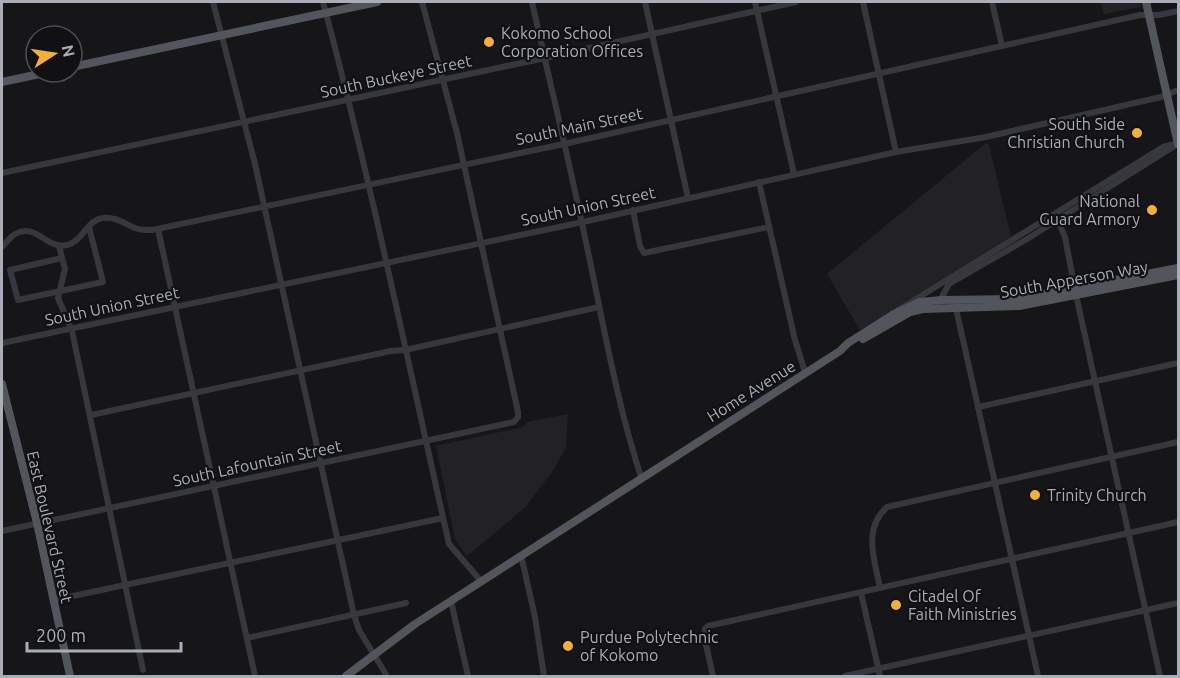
<svg xmlns="http://www.w3.org/2000/svg" width="1180" height="678" font-family="Ubuntu,sans-serif">
  <style>
    .built { fill: #222225 }
    .lines { fill: none; stroke-linecap: round; stroke-linejoin: round }
    .minor { stroke: #37383d; stroke-width: 6 }
    .major { stroke: #53555c; stroke-width: 8 }
    .poi-dot { fill: #f2b134; stroke: #111113; stroke-width: 2 }
    .labels { text-anchor: middle; dominant-baseline: central; stroke-width: 4.5; stroke-linejoin: round; paint-order: stroke }
    .poi-label { font-size: 16px; fill: #a8adb8; stroke: #111113; text-anchor: start }
    .street-label { font-size: 16px; fill: #a8adb8; stroke: #111113 }
  </style>
  <rect width="100%" height="100%" fill="#161618"/>
  <!-- built -->
  <g class="built">
    <path d="M1101 2H1140L1141 7 1104 14Z"/>
    <path d="M986 143 989 145 1011 237 860 330 827 274Z"/>
    <path d="M568 414 566 448 554 469 526 507 467 556 455 539 436 446 523 427 527 422Z"/>
  </g>
  <g class="lines">
    <!-- minor -->
    <g class="minor">
      <path d="M213 2 255 164 354 615 359 630 387 676"/>
      <path d="M323 2C371 181 408 363 449 544L481 581"/>
      <path d="M532 2C549 79 568 156 584 233 602 315 615 397 641 477"/>
      <path d="M645 2 688 198"/>
      <path d="M755 2 794 174"/>
      <path d="M863 2 896 152"/>
      <path d="M992 2 1002 46"/>
      <path d="M2 173 545 58 796 2"/>
      <path d="M759 182 795 340 805 372"/>
      <path d="M633 210 640 246 644 253 769 227"/>
      <path d="M1055 214 1065 237 1076 295 1160 676"/>
      <path d="M158 229 255 676"/>
      <path d="M59 246 65 269 58 298 72 331 143 670"/>
      <path d="M2 247C6 243 10 237 15 234 36 222 47 250 67 245 82 242 87 220 103 218 116 216 126 225 138 229 142 230 147 230 152 230L564 144 1140 15H1159L1178 11"/>
      <path d="M62 258 10 270 18 300 103 282 89 227"/>
      <path d="M939 302 949 284 1027 239 1176 145"/>
      <path d="M955 304 1038 676"/>
      <path d="M898 310 1163 147 1178 143"/>
      <path d="M2 343 583 222 896 152 986 137 1161 97 1178 90"/>
      <path d="M978 407 1178 363"/>
      <path d="M91 415 391 351 405 350 599 307"/>
      <path d="M2 531 514 422 518 417V412L457 133 422 2"/>
      <path d="M521 555 535 617 544 676"/>
      <path d="M880 588C875 561 862 529 887 507L1178 442"/>
      <path d="M861 593 880 676"/>
      <path d="M54 600 443 518"/>
      <path d="M451 601 468 676"/>
      <path d="M247 638 406 603"/>
      <path d="M713 676 704 636 705 629 708 626 1178 522"/>
      <path d="M845 676 1178 603"/>
    </g>
    <!-- major -->
    <g class="major">
      <path d="M1146 2 1178 144"/>
      <path d="M72 67 377 2"/>
      <path d="M2 82 49 72"/>
      <path d="M863 339 910 312 923 309 1019 306 1178 275"/>
      <path d="M2 384 37 523 70 676"/>
      <path d="M346 676 415 624 840 351 848 343 892 315 920 302 942 300 1018 299 1178 268"/>
    </g>
  </g>
  <!-- markers -->
  <g class="poi-dot">
    <circle cx="489" cy="42" r="6"/>
    <circle cx="1137" cy="133" r="6"/>
    <circle cx="1152" cy="210" r="6"/>
    <circle cx="1035" cy="495" r="6"/>
    <circle cx="896" cy="605" r="6"/>
    <circle cx="568" cy="646" r="6"/>
  </g>
  <g class="labels">
    <!-- poi labels -->
    <g class="poi-label">
      <text x="501" y="33">Kokomo School<tspan x="501" dy="18">Corporation Offices</tspan></text>
      <text x="1125" y="124" text-anchor="end">South Side<tspan x="1125" dy="18">Christian Church</tspan></text>
      <text x="1140" y="201" text-anchor="end">National<tspan x="1140" dy="18">Guard Armory</tspan></text>
      <text x="1047" y="495">Trinity Church</text>
      <text x="908" y="596">Citadel Of<tspan x="908" dy="18">Faith Ministries</tspan></text>
      <text x="580" y="637">Purdue Polytechnic<tspan x="580" dy="18">of Kokomo</tspan></text>
    </g>
    <!-- street labels -->
    <g class="street-label">
      <text transform="translate(396 76) rotate(-12)">South Buckeye Street</text>
      <text transform="translate(579 126) rotate(-12)">South Main Street</text>
      <text transform="translate(588 206) rotate(-12)">South Union Street</text>
      <text transform="translate(1074 279) rotate(-10)">South Apperson Way</text>
      <text transform="translate(112 306) rotate(-12)">South Union Street</text>
      <text transform="translate(751 391) rotate(-32)">Home Avenue</text>
      <text transform="translate(257 463) rotate(-12)">South Lafountain Street</text>
      <text transform="translate(50 527) rotate(77)">East Boulevard Street</text>
    </g>
  </g>
  <!-- border -->
  <rect width="1180" height="678" fill="none" stroke="#a8adb8" stroke-width="6"/>
  <!-- north arrow -->
  <g transform="translate(54 54) rotate(78)"><circle r="28" fill="#111113" stroke="#4d4f55" stroke-width="1.5"/>
  <path d="M0-4.5L10 22L0 15L-10 22Z" fill="#f2b134"/>
  <text y="-9" font-size="16" font-weight="bold" text-anchor="middle" fill="#a8adb8">N</text>
  </g>
  <!-- scale -->
  <path d="M27 642v9h154v-9" fill="none" stroke="#a8adb8" stroke-width="3"/>
  <text x="36" y="642" font-size="18" fill="#a8adb8" stroke="#111113" stroke-width="4.5" paint-order="stroke">200 m</text>
</svg>
